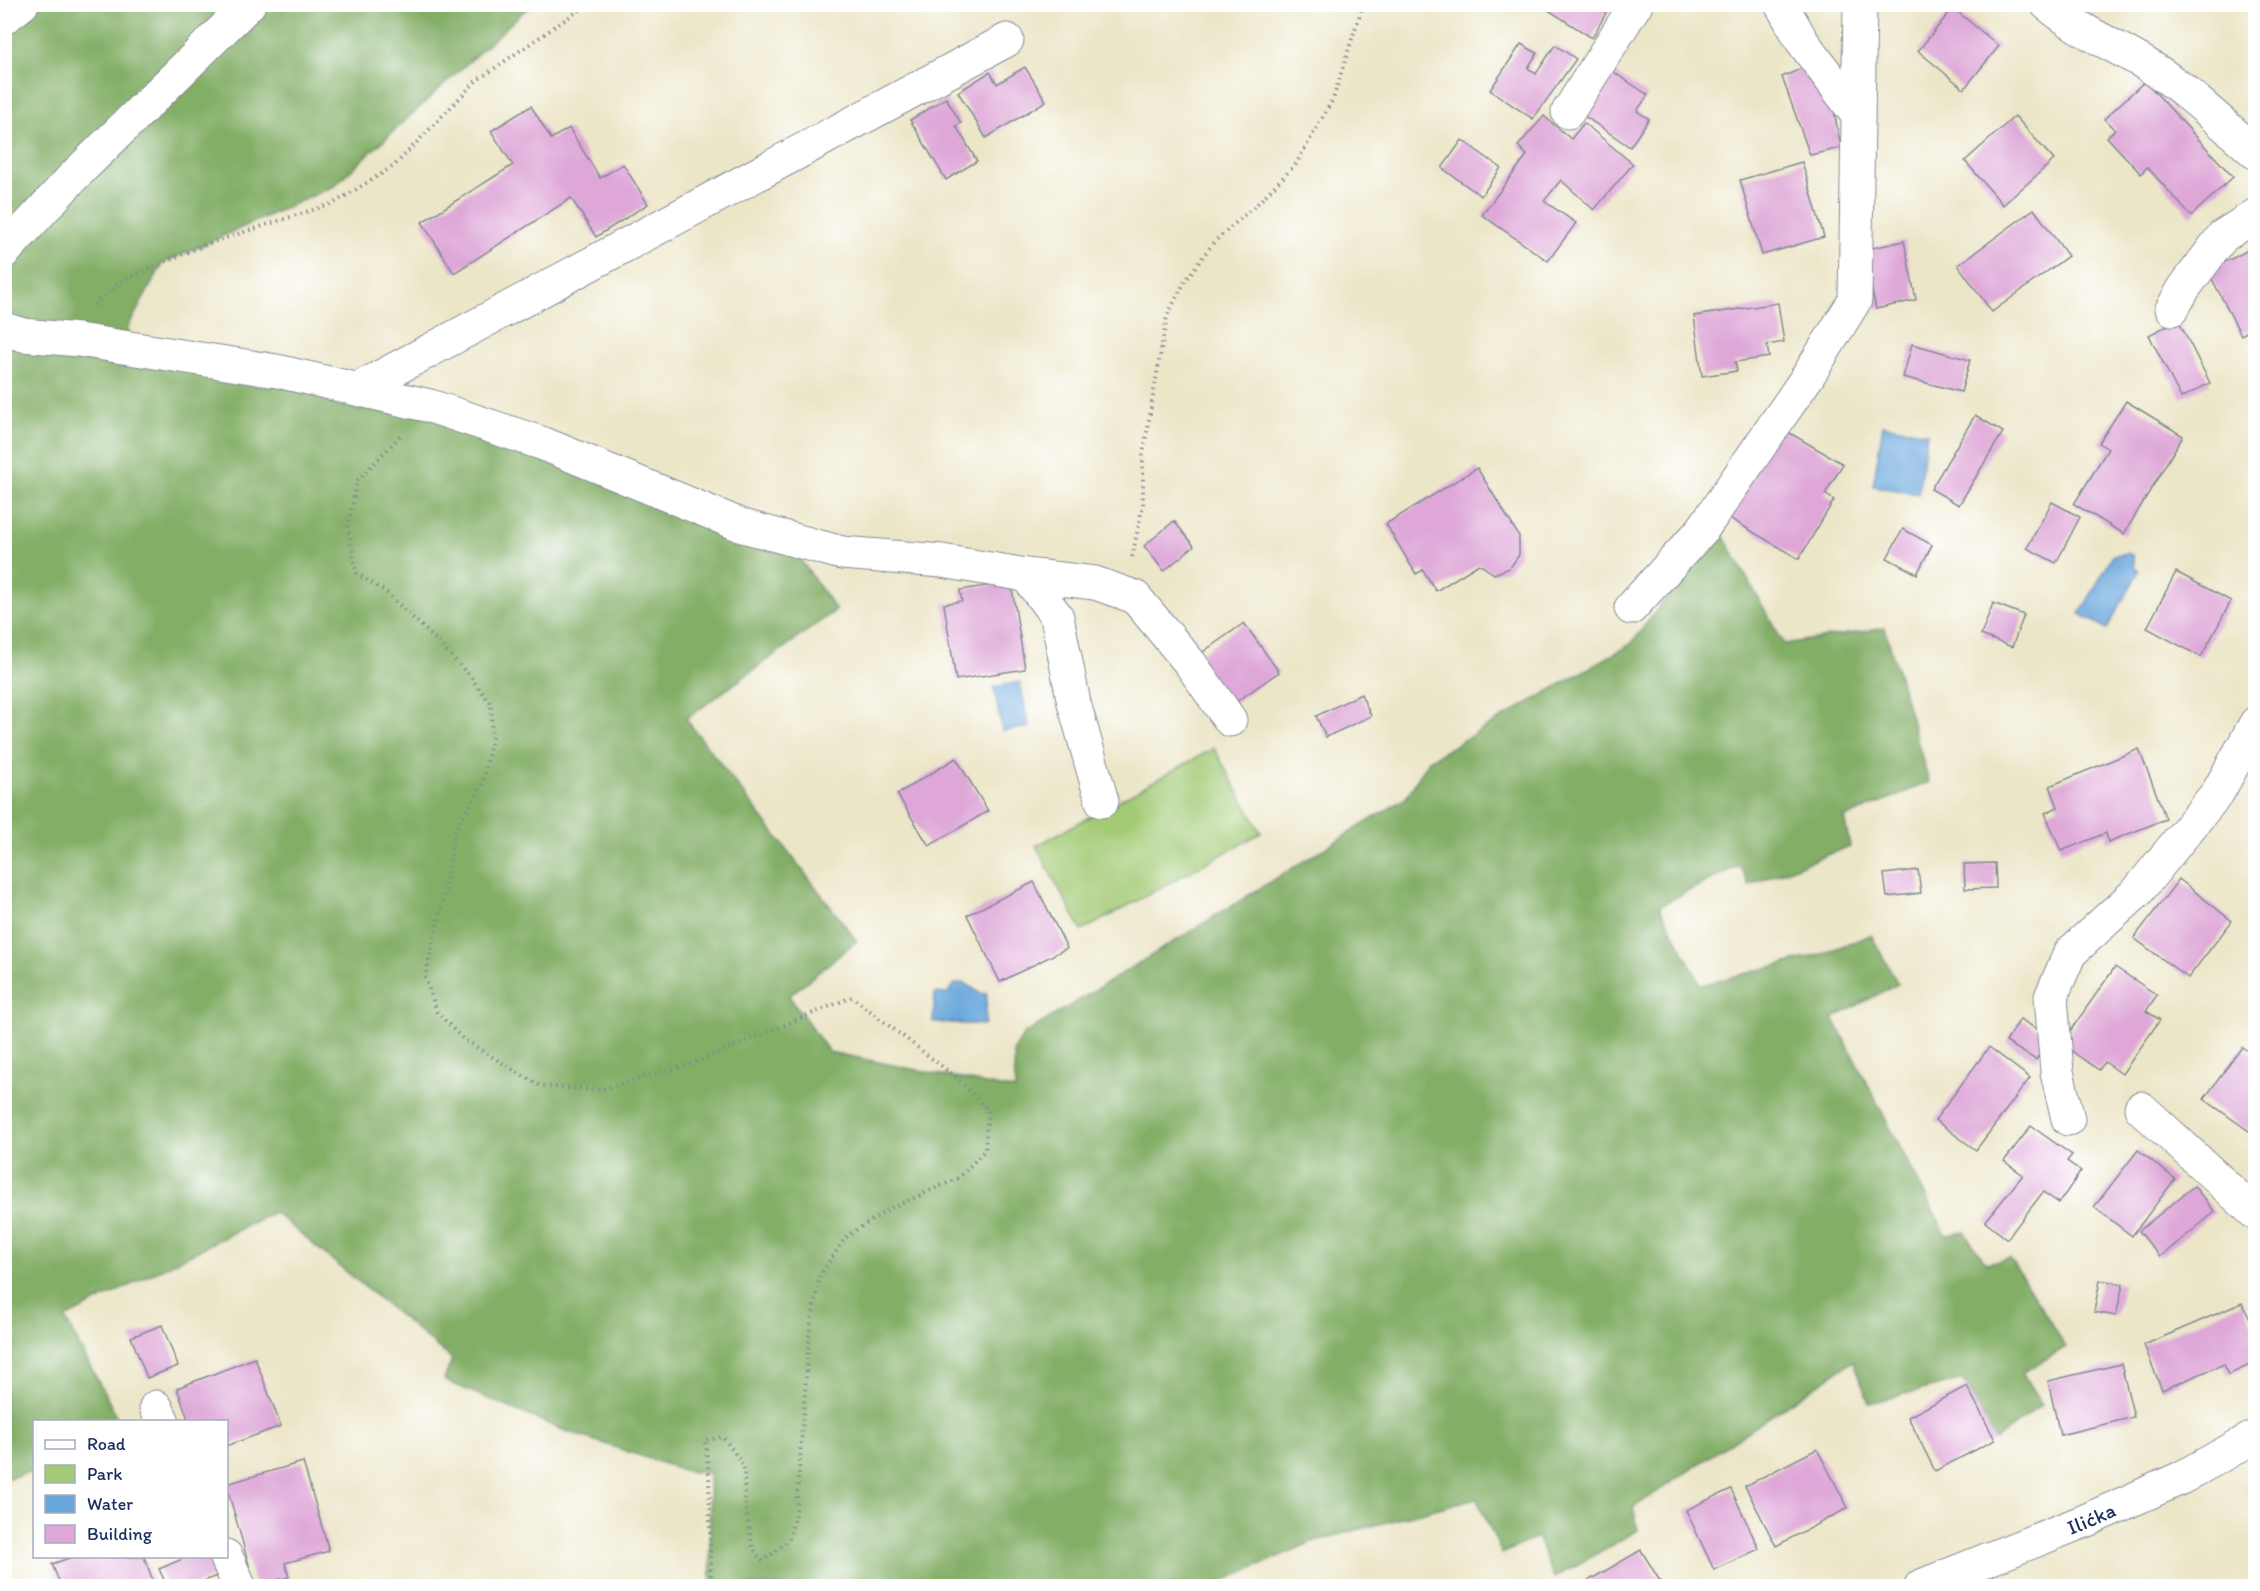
<svg xmlns="http://www.w3.org/2000/svg" width="2260" height="1591" font-family="Itim,sans-serif">
  <style>
    .green { fill: #a3ca75; stroke: #5f7c6a; stroke-width: 1.5 }
    .forest { fill: #82ae66; stroke: #4e6e62; stroke-width: 1.5 }
    .water { fill: #69a7db; stroke: #426b9c; stroke-width: 1.5 }
    .building { fill: #dea7d8 }
    .lines { fill: none; stroke-linecap: round; stroke-linejoin: round }
    .street-casing { stroke: #848a93; stroke-width: 35 }
    .primary-casing { stroke: #848a93; stroke-width: 35 }
    .path { stroke: #848a93; stroke-width: 4; stroke-dasharray: 1.5 4.5; stroke-linecap: butt }
    .street { stroke: #fff; stroke-width: 33 }
    .primary { stroke: #fff; stroke-width: 33 }
    .labels { text-anchor: middle; dominant-baseline: central; stroke-width: 4.5; stroke-linejoin: round; paint-order: stroke }
    .street-label { font-size: 21px; fill: #1b2f5e; stroke: #fff }
  </style>
  <rect width="100%" height="100%" fill="#fff"/>
  <filter id="ink" filterUnits="userSpaceOnUse"><feTurbulence type="fractalNoise" baseFrequency=".0167" numOctaves="2"/><feDisplacementMap in="SourceGraphic" scale="12" xChannelSelector="R" yChannelSelector="G"/><feConvolveMatrix kernelMatrix="1 2 1 2 8 2 1 2 1" color-interpolation-filters="sRGB"/></filter>
  <filter id="wash" filterUnits="userSpaceOnUse"><feTurbulence type="fractalNoise" baseFrequency=".008" numOctaves="4" result="noise"/><feDisplacementMap in="SourceGraphic" scale="24" xChannelSelector="R" yChannelSelector="G"/><feGaussianBlur stdDeviation="1.35" result="paint"/><feColorMatrix in="noise" values="0 0 0 0 0 0 0 0 0 0 0 0 0 0 0 0 0 1.4 0 .05"/><feComposite in="paint" operator="in"/></filter>
  <g filter="url(#wash)">
    <rect width="100%" height="100%" fill="#ece6c8"/>
    <!-- green -->
    <path class="green" d="M1214 748 1261 833 1082 931 1036 846Z"/>
    <!-- forest -->
    <path class="forest" d="M5 5H535L524 11 334 186 163 263 128 327V348L277 371 774 522 836 610 686 719 857 941 789 996 829 1052 1015 1090 1014 1050 1024 1034 1406 798 1429 760 1631 644 1719 528 1784 644 1885 628 1929 782 1844 818 1850 846 1749 885 1739 865 1659 906 1701 985 1822 954 1871 935 1898 984 1833 1018 1946 1235 1964 1232 1986 1263 2010 1258 2066 1347 2022 1373 2042 1405 1995 1440 1967 1386 1961 1380 1869 1403 1853 1361 1633 1508 1638 1530 1554 1578 1537 1537 1502 1554 1476 1498 1312 1542 1211 1586H711L709 1473 686 1471 563 1430 444 1380 452 1359 274 1212 65 1318 119 1421 34 1422V1471L5 1479Z"/>
    <!-- water -->
    <g class="water">
      <path d="M1883 425 1927 433 1918 494 1873 486Z"/>
      <path d="M2128 553 2133 556 2134 566 2139 571 2107 629 2080 614 2113 555Z"/>
      <path d="M1020 682 1029 727 1002 731 994 687Z"/>
      <path d="M964 983 980 993 987 994 985 1025 933 1022 935 993 947 994 955 984Z"/>
    </g>
    <g id="blocks">
      <!-- building -->
      <g class="building">
        <path d="M1539 4H1611L1592 38Z"/>
        <path d="M1953 8 1999 46 1964 89 1918 51Z"/>
        <path d="M1521 44 1537 53 1528 68 1536 74 1555 45 1576 59 1533 119 1490 90Z"/>
        <path d="M1808 66 1832 100 1841 148 1810 155 1782 77Z"/>
        <path d="M1025 67 1046 101 986 138 958 92 990 72 997 84Z"/>
        <path d="M1609 69 1648 95 1637 111 1649 119 1630 147 1580 113Z"/>
        <path d="M2145 81 2233 177 2191 216 2147 167 2141 174 2107 137 2115 130 2104 119Z"/>
        <path d="M946 98 961 123 956 126 977 161 946 180 910 120Z"/>
        <path d="M531 106 551 139 569 128 600 178 623 164 648 204 596 237 571 198 454 273 422 222 513 165 491 131Z"/>
        <path d="M1544 116 1571 139 1584 123 1633 164 1594 210 1561 180 1544 201 1576 223 1548 261 1482 215 1527 155 1518 146Z"/>
        <path d="M2015 116 2054 160 2003 205 1965 161Z"/>
        <path d="M1462 140 1501 168 1481 196 1442 168Z"/>
        <path d="M1802 162 1824 237 1762 255 1740 180Z"/>
        <path d="M2034 209 2068 256 1992 312 1958 265Z"/>
        <path d="M1904 241 1916 300 1876 309 1863 250Z"/>
        <path d="M2256 246V327L2241 335 2208 271Z"/>
        <path d="M1778 303 1784 342 1767 345 1769 357 1735 362 1737 371 1702 376 1694 316Z"/>
        <path d="M2178 320 2210 383 2181 398 2149 335Z"/>
        <path d="M1912 344 1970 360 1961 392 1903 377Z"/>
        <path d="M2126 401 2183 436 2124 534 2074 504 2108 449 2099 443Z"/>
        <path d="M1975 415 2003 432 1959 505 1931 489Z"/>
        <path d="M1776 425 1843 464 1825 494 1834 500 1799 559 1724 515Z"/>
        <path d="M1477 468 1519 536V555L1510 568 1494 574 1479 564 1436 591 1423 570 1416 574 1386 524Z"/>
        <path d="M2052 502 2080 517 2056 563 2027 548Z"/>
        <path d="M1174 521 1194 546 1164 571 1144 546Z"/>
        <path d="M1903 529 1932 545 1917 574 1887 558Z"/>
        <path d="M2176 572 2231 601 2201 657 2147 628Z"/>
        <path d="M1011 582 1025 669 956 680 944 604 962 601 960 590Z"/>
        <path d="M1993 603 2024 615 2012 647 1981 635Z"/>
        <path d="M1244 623 1279 672 1227 708 1193 659Z"/>
        <path d="M1361 694 1371 716 1326 737 1316 716Z"/>
        <path d="M2139 749 2166 819 2108 842 2106 833 2061 851 2045 813 2058 807 2050 786Z"/>
        <path d="M956 758 988 811 929 846 897 794Z"/>
        <path d="M1995 863 1996 888 1965 889 1964 864Z"/>
        <path d="M1918 870 1921 893 1887 897 1884 874Z"/>
        <path d="M2179 879 2232 921 2188 978 2134 938Z"/>
        <path d="M1034 882 1067 948 1000 982 967 915Z"/>
        <path d="M2115 967 2157 995 2146 1011 2160 1020 2122 1074 2105 1062 2099 1070 2061 1044Z"/>
        <path d="M2020 1019 2050 1037 2036 1060 2006 1042Z"/>
        <path d="M1989 1047 2030 1078 1976 1150 1935 1120Z"/>
        <path d="M2242 1047 2256 1057V1136L2204 1099Z"/>
        <path d="M2031 1126 2072 1155 2067 1161 2081 1171 2059 1203 2043 1192 2007 1239 1985 1222 2023 1175 2004 1161Z"/>
        <path d="M2138 1150 2175 1179 2132 1236 2094 1207Z"/>
        <path d="M2194 1186 2215 1212 2160 1257 2139 1231Z"/>
        <path d="M2100 1280 2123 1284 2116 1316 2094 1312Z"/>
        <path d="M2242 1303 2256 1332V1362L2228 1375 2224 1364 2162 1390 2144 1345Z"/>
        <path d="M162 1325 178 1366 147 1378 131 1337Z"/>
        <path d="M255 1358 281 1426 226 1446V1422H189L177 1388Z"/>
        <path d="M2121 1364 2134 1417 2060 1435 2048 1381Z"/>
        <path d="M1967 1386 1995 1440 1935 1471 1908 1417Z"/>
        <path d="M1817 1449 1848 1508 1776 1546 1745 1486Z"/>
        <path d="M303 1462 329 1551 285 1563 289 1577 255 1586 226 1484Z"/>
        <path d="M1731 1489 1759 1549 1714 1570 1686 1510Z"/>
        <path d="M1641 1550 1663 1586H1579Z"/>
        <path d="M72 1557H144L155 1586H61L52 1564Z"/>
        <path d="M187 1557H211L219 1575 192 1586H167L159 1569Z"/>
      </g>
    </g>
  </g>
  <g filter="url(#ink)">
    <use href="#blocks" fill-opacity="0" stroke="#848a93" stroke-width="1.5"/>
    <g class="lines">
      <defs>
        <g id="street">
          <path d="M1781 4 1802 41 1858 116"/>
          <path d="M2047 4C2080 32 2113 44 2149 66 2188 90 2221 123 2256 153"/>
          <path d="M1568 112 1636 4"/>
          <path d="M4 252 73 177 249 4"/>
          <path d="M2172 309 2184 288 2223 236 2256 215"/>
          <path d="M4 329 23 335 78 340 277 371 430 406 544 444 743 526 842 553 942 561 1026 575"/>
          <path d="M358 389 1007 40"/>
          <path d="M1631 608 1702 530 1808 376 1855 300 1860 4"/>
          <path d="M1102 801 1074 703 1057 617 1026 575 1095 583 1135 597 1190 663 1230 720"/>
          <path d="M2141 1108 2256 1214"/>
          <path d="M2068 1119 2057 1072 2051 997 2070 953 2137 892 2218 792 2256 723"/>
          <path d="M156 1407 163 1422"/>
          <path d="M226 1556 239 1586"/>
          <path id="s1" d="M1921 1586 2087 1520 2181 1478 2256 1436"/>
        </g>
        <path id="primary" d="M4 18 22 4"/>
      </defs>
      <!-- street casing -->
      <use href="#street" class="street-casing"/>
      <!-- primary casing -->
      <use href="#primary" class="primary-casing"/>
      <!-- path -->
      <g class="path">
        <path d="M94 305 123 280 207 244 334 203 394 166 476 81 588 4"/>
        <path d="M400 436 357 481 348 527 356 573 387 593 439 643 468 674 491 704 492 738 482 786 455 829 445 890 425 977 437 1012 463 1039 540 1086 600 1090 693 1063 852 997 957 1078 988 1110 985 1150 959 1178 889 1209 847 1236 820 1275 810 1326 796 1510 789 1540 763 1561 753 1549 745 1505 744 1466 723 1437 705 1440 709 1473 711 1586"/>
        <path d="M1132 557 1143 504V454L1167 316 1185 281 1214 242 1257 204 1296 164 1333 99 1363 4"/>
      </g>
      <!-- street -->
      <use href="#street" class="street"/>
      <!-- primary -->
      <use href="#primary" class="primary"/>
    </g>
  </g>
  <g class="labels">
    <!-- street labels -->
    <g class="street-label">
      <text stroke="none"><textPath href="#s1" startOffset="183">Ilićka</textPath></text>
    </g>
  </g>
  <!-- margin -->
  <rect width="2260" height="1591" fill="none" stroke="#fff" stroke-width="24"/>
  <!-- legend -->
  <rect x="33" y="1420" width="195" height="138" fill="#ffffff" stroke="#a4acbf" stroke-width="1.5"/>
  <rect x="45" y="1440" width="30" height="9" fill="#ffffff" stroke="#a4acbf" stroke-width="1.5"/>
  <text x="87" y="1450" font-size="18" fill="#1b2f5e">Road</text>
  <rect x="45" y="1465" width="30" height="18" fill="#a3ca75" stroke="#a4acbf" stroke-width="1.5"/>
  <text x="87" y="1480" font-size="18" fill="#1b2f5e">Park</text>
  <rect x="45" y="1495" width="30" height="18" fill="#69a7db" stroke="#a4acbf" stroke-width="1.5"/>
  <text x="87" y="1510" font-size="18" fill="#1b2f5e">Water</text>
  <rect x="45" y="1525" width="30" height="18" fill="#dea7d8" stroke="#a4acbf" stroke-width="1.5"/>
  <text x="87" y="1540" font-size="18" fill="#1b2f5e">Building</text>
</svg>
